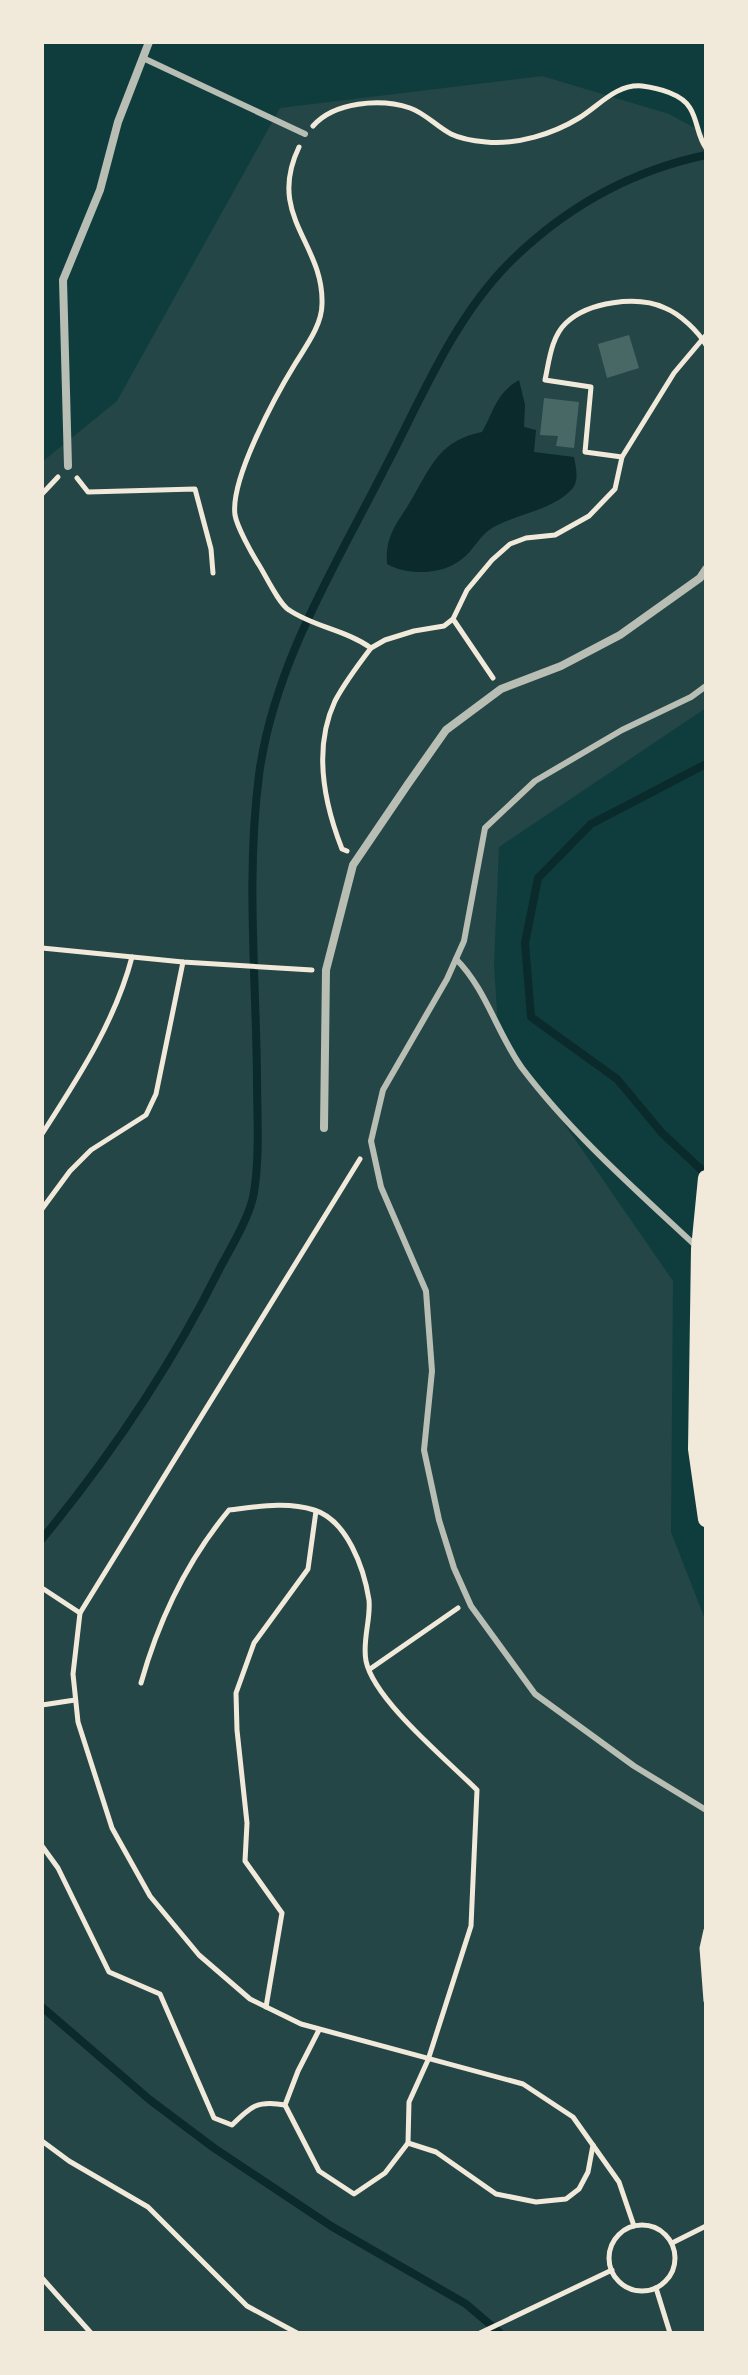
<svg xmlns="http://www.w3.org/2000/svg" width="748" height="2375" font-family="Helvetica,sans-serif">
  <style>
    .green { fill: #244646 }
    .water { fill: #0a2a2b }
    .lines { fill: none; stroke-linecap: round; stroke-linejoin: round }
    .stream { stroke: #0a2a2b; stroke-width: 8 }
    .building { fill: #486865 }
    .path { stroke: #f1e9da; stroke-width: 5 }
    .service { stroke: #b8beb3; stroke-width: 6 }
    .minor { stroke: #b8beb3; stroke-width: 8 }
    .secondary { stroke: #f1e9da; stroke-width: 16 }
  </style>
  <rect width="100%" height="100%" fill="#0f3d3e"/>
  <!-- green -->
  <path class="green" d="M542 76 669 114 706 134V708L499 847 494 964 498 1028 673 1281 671 1532 706 1622V2333H42V462L117 401 280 108Z"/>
  <!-- water -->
  <path class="water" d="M519 380 525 405 524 427 536 430 534 452 574 457C576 469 580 482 570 491 550 511 516 514 492 528 479 536 474 550 462 559 443 575 408 576 387 564 385 533 399 522 413 497 432 464 441 440 482 432 494 411 496 393 519 380Z"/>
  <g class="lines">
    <!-- stream -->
    <g class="stream">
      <path d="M706 764 591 824 538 878 525 943 531 1017 617 1079 662 1133 706 1174"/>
      <path d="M42 1539C112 1454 172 1365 221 1266 232 1246 251 1214 254 1192 260 1155 257 1114 257 1077 256 977 246 875 259 775 274 663 336 565 386 466 422 397 453 320 508 264 563 209 630 171 706 155"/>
      <path d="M42 2007 150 2100 214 2148 331 2226 466 2304 500 2333"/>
    </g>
  </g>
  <!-- building -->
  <g class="building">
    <path d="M629 335 639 368 607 378 598 344Z"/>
    <path d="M544 398 579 402 574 448 556 446 558 436 540 435Z"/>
  </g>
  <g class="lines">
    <!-- path -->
    <g class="path">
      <path d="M313 126C334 102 380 98 410 108 425 113 437 127 451 134 461 139 475 141 486 142 517 145 553 134 579 118 600 105 616 84 642 86 658 88 682 94 690 108 698 121 697 135 706 148"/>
      <path d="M299 147C266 216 324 243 322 304 322 325 306 346 295 364 276 395 230 479 235 515 237 527 252 554 259 565 266 576 279 604 289 610 314 627 346 630 371 648 358 665 345 682 335 701 313 748 324 803 342 849L347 851"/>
      <path d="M622 457 585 452 591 387 545 380C549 362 551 337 566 323 588 302 637 295 665 308 680 314 698 331 706 345"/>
      <path d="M77 478 88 492 195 489 211 549 213 573"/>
      <path d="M42 494 58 477"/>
      <path d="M453 619 493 678"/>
      <path d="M371 648 385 640 414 631 444 626 453 619 467 590 492 560 510 544 526 538 555 535 589 516 615 489 622 457 674 373 706 335"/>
      <path d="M42 948 183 962 312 970"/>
      <path d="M42 1134C78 1078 115 1022 132 957"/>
      <path d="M360 1159 80 1613 73 1674 78 1722 112 1828 150 1896 199 1955 250 1999 301 2024 523 2084 573 2117 619 2182 634 2226"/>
      <path d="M42 1209 70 1171 91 1150 146 1115 156 1094 183 962"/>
      <path d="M42 1588 80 1613"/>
      <path d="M370 1669 458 1608"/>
      <path d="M141 1683C159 1619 186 1562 229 1510 256 1507 286 1501 314 1510 347 1520 364 1568 369 1600 371 1619 362 1641 366 1661 374 1700 447 1760 477 1790L471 1926 428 2060 409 2102 408 2143 436 2152 496 2194 536 2202 566 2199 579 2189 588 2172 593 2145"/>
      <path d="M42 1705 75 1700"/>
      <path d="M42 1846 58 1868 109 1972 160 1994 214 2118 232 2125C251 2106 258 2100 285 2105"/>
      <path d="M706 1930 702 1948 706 2001"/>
      <path d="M266 2007 282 1913 245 1861 247 1823 237 1730 236 1693 254 1643 308 1569 316 1511"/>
      <path d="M319 2030 298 2071 285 2105 319 2171 354 2194 385 2173 408 2143"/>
      <path d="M42 2141 69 2161 148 2207 247 2306 297 2333"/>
      <circle cx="642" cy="2258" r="33"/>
      <path d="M672 2243 706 2226"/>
      <path d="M42 2278 91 2333"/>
      <path d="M656 2288 670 2333"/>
      <path d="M480 2333 612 2270"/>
    </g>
    <!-- service -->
    <g class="service">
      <path d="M143 58 305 134"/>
      <path d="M706 686 691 697 622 730 535 781 485 828 464 941 447 979 383 1090 371 1141 381 1187 426 1291 432 1371 424 1450 439 1520 454 1568 471 1606 535 1694 634 1766 706 1810"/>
      <path d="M456 959C486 989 497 1033 522 1068 572 1134 636 1190 697 1247"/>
    </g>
    <!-- minor -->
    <g class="minor">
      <path d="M68 466 63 280 100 190 118 122 149 42"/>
      <path d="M324 1128 326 970 353 865 408 784 446 730 501 689 561 666 620 635 700 578 706 569"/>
    </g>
    <!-- secondary -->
    <path class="secondary" d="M706 1178 699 1249 696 1449 706 1519"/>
  </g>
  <!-- border -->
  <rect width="748" height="2375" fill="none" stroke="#f1e9da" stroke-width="88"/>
</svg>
